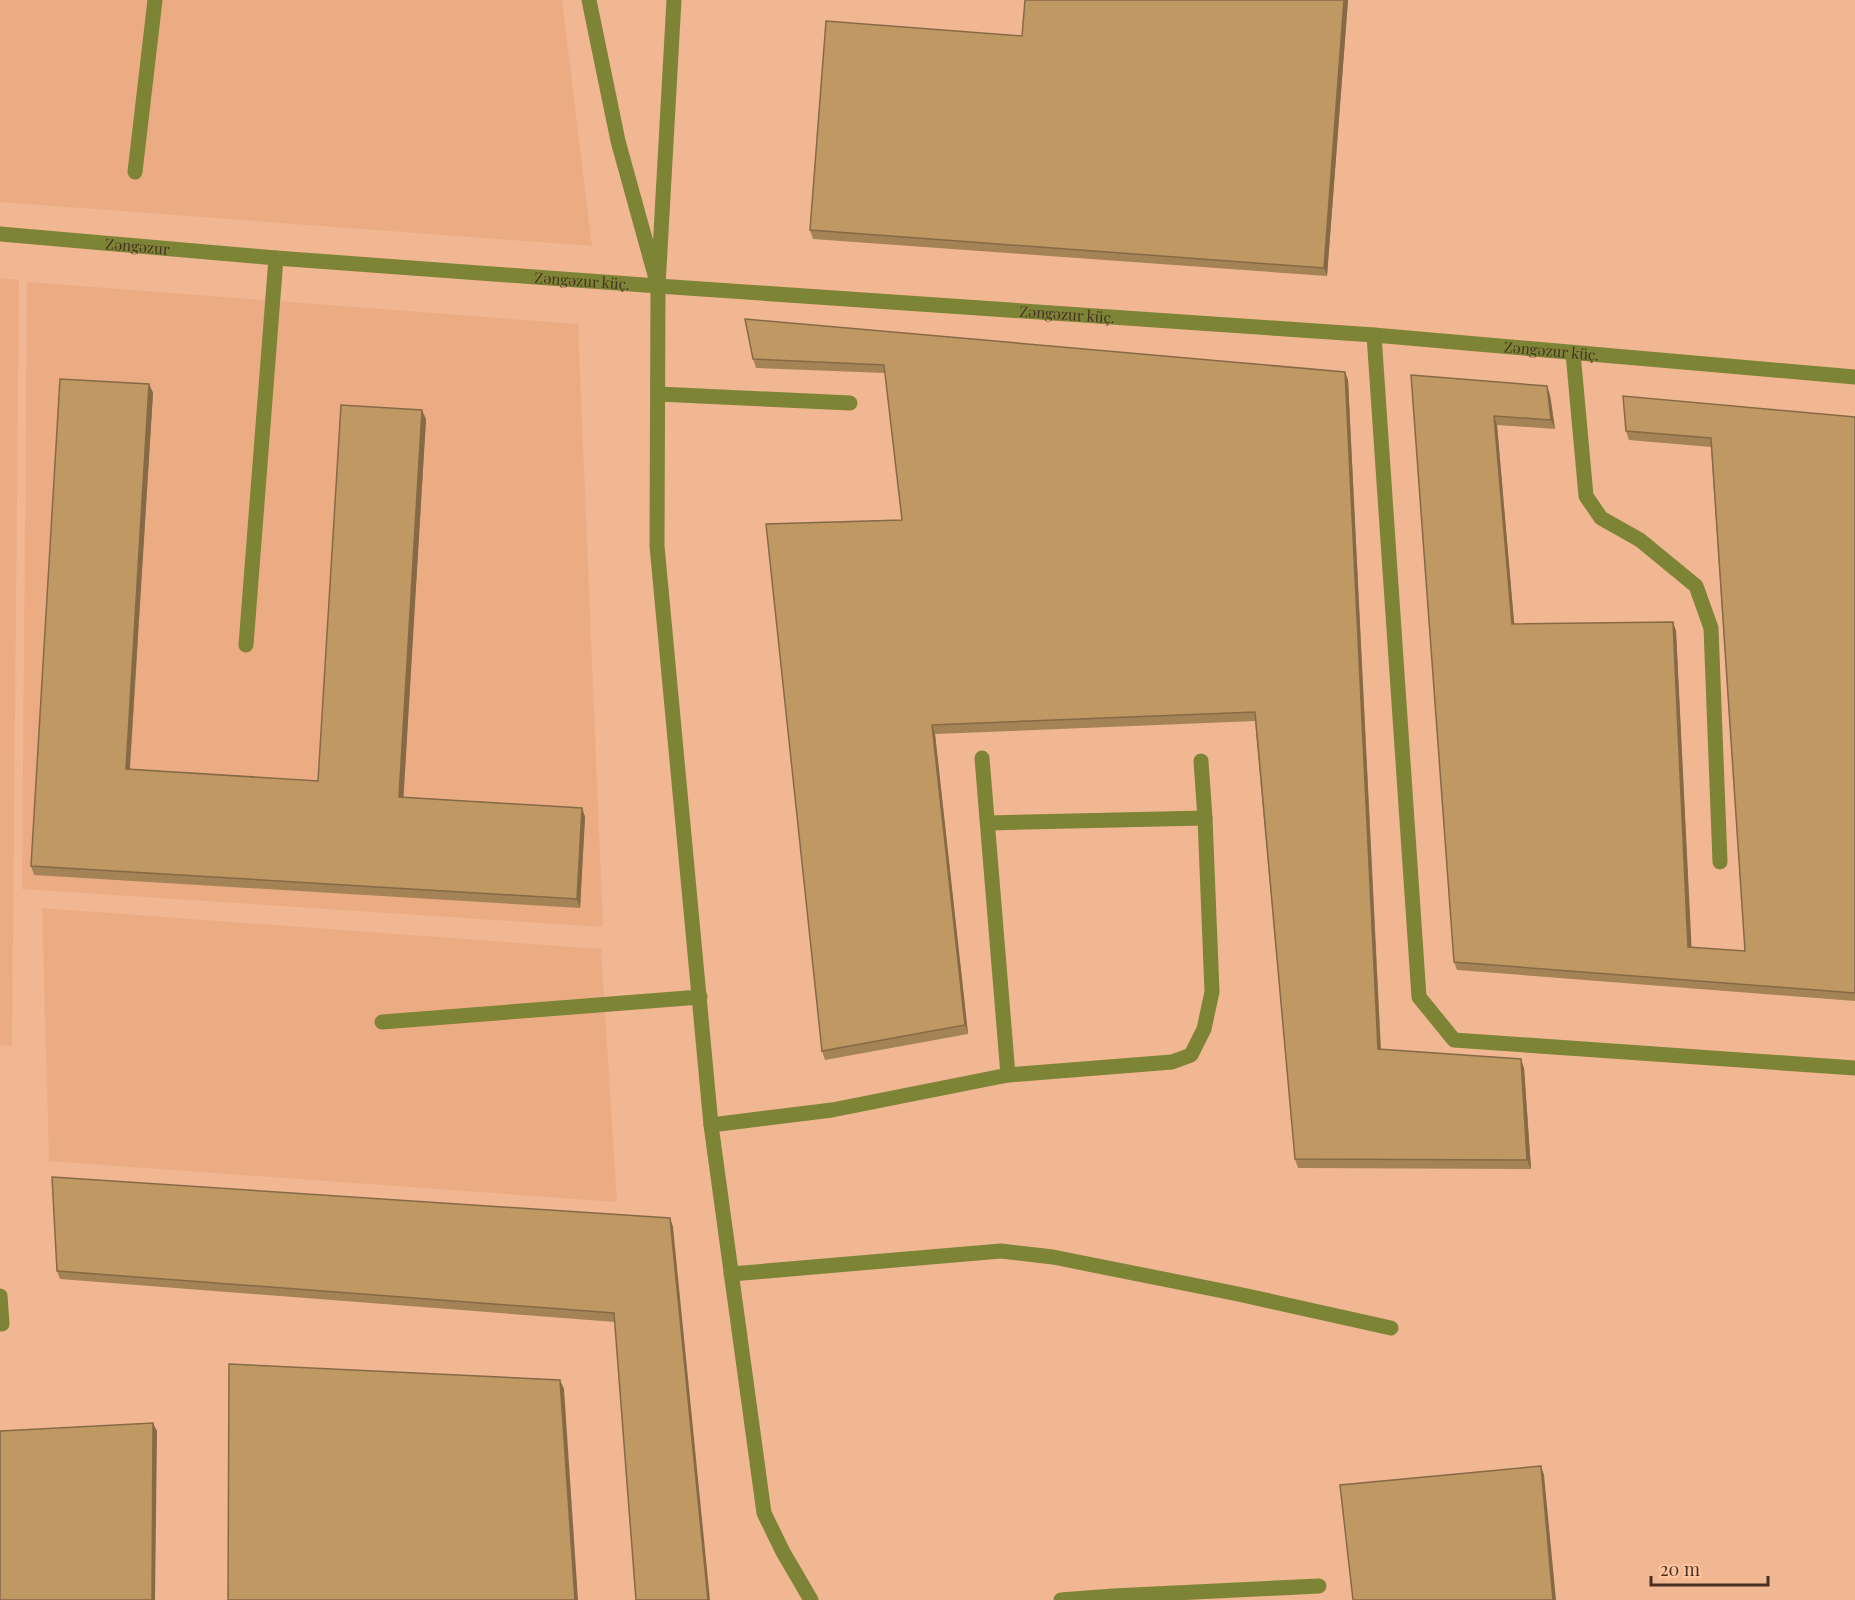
<svg xmlns="http://www.w3.org/2000/svg" width="1855" height="1600" font-family="'Playfair Display',serif">
  <style>
    .built { fill: #ecac83 }
    .lines { fill: none; stroke-linecap: round; stroke-linejoin: round }
    .minor { stroke: #7d8436; stroke-width: 15 }
    .wall { fill: #a48356 }
    .shaded-wall { fill: #866a46 }
    .building { fill: #bf9864; stroke: #866a46; stroke-width: 1.5 }
    .labels { text-anchor: middle; dominant-baseline: central; stroke-width: 6; stroke-linejoin: round; paint-order: stroke }
    .street-label { font-size: 15px; fill: #483122; stroke: #fec49f }
  </style>
  <rect width="100%" height="100%" fill="#f0b792"/>
  <!-- built -->
  <g class="built">
    <path d="M0 0H562L592 246 0 202Z"/>
    <path d="M0 278 19 280 12 1047 0 1045Z"/>
    <path d="M27 282 578 324 603 927 22 889Z"/>
    <path d="M42 908 601 949 617 1202 49 1161Z"/>
  </g>
  <g class="lines">
    <!-- minor -->
    <g class="minor">
      <path d="M589 0 618 141 655 275"/>
      <path d="M674 0 658 286 657 546 711 1125 764 1513 783 1552 811 1600"/>
      <path d="M135 172 155 0"/>
      <path id="s1" d="M0 234 276 258 658 286 1374 335 1855 377"/>
      <path d="M1374 335 1419 997 1454 1040 1855 1068"/>
      <path d="M1573 353 1586 496 1601 518 1640 540 1696 586 1711 628 1720 862"/>
      <path d="M658 394 850 403"/>
      <path d="M246 645 276 258"/>
      <path d="M988 823 1205 818"/>
      <path d="M382 1022 700 997"/>
      <path d="M1008 1075 1172 1062 1191 1055 1204 1029 1212 992 1205 818 1201 761"/>
      <path d="M711 1125 832 1110 1008 1075 982 758"/>
      <path d="M731 1274 1001 1251 1053 1257 1238 1294 1391 1328"/>
      <path d="M0 1296 2 1324"/>
      <path d="M1061 1600 1113 1596 1319 1586"/>
    </g>
  </g>
  <!-- wall -->
  <g class="wall">
    <path d="M1348 0 1327 276 813 239 810 230 1022 36Z"/>
    <path d="M753 359 1345 372 1348 380 1381 1049 1524 1068 1531 1169 1298 1168 1295 1159 1255 721 935 734 968 1034 825 1060 822 1051 902 520 885 373 756 368Z"/>
    <path d="M1411 375 1547 386 1550 395 1555 429 1497 425 1514 624 1673 622 1676 631 1691 948 1745 951 1711 447 1629 440 1626 431 1855 417V1001L1457 970 1454 962Z"/>
    <path d="M149 384 153 393 130 769 318 781 426 419 403 797 582 808 585 817 580 908 34 875 31 866Z"/>
    <path d="M670 1218 673 1227 615 1322 60 1279 57 1271Z"/>
  </g>
  <!-- shaded-wall -->
  <g class="shaded-wall">
    <path d="M1344 0H1348L1327 276 1324 268Z"/>
    <path d="M1345 372 1348 380 1381 1058 1378 1049Z"/>
    <path d="M149 384 153 393 129 778 126 769Z"/>
    <path d="M1547 386 1550 395 1555 429 1551 420Z"/>
    <path d="M422 410 426 419 403 806 399 797Z"/>
    <path d="M1494 416 1497 425 1515 633 1512 624Z"/>
    <path d="M1673 622 1676 631 1692 956 1688 947Z"/>
    <path d="M932 725 935 734 968 1034 965 1025Z"/>
    <path d="M582 808 585 817 580 908 577 899Z"/>
    <path d="M1521 1059 1524 1068 1531 1169 1527 1160Z"/>
    <path d="M670 1218 673 1227 710 1600H708Z"/>
    <path d="M560 1380 564 1389 578 1600H575Z"/>
    <path d="M153 1423 157 1431 155 1600H152Z"/>
    <path d="M1541 1466 1544 1475 1556 1600H1553Z"/>
  </g>
  <!-- building -->
  <g class="building">
    <path d="M1025 0H1344L1324 268 810 230 826 21 1022 36Z"/>
    <path d="M745 319 1345 372 1378 1049 1521 1059 1527 1160 1295 1159 1255 712 932 725 965 1025 822 1051 766 524 902 520 884 365 753 359Z"/>
    <path d="M1411 375 1547 386 1551 420 1494 416 1512 624 1673 622 1688 947 1745 951 1711 438 1626 431 1623 396 1855 417V993L1454 962Z"/>
    <path d="M60 379 149 384 126 769 318 781 341 405 422 410 399 797 582 808 577 899 31 866Z"/>
    <path d="M52 1177 670 1218 708 1600H636L614 1313 57 1271Z"/>
    <path d="M229 1364 560 1380 575 1600H228Z"/>
    <path d="M153 1423 152 1600H0V1431Z"/>
    <path d="M1541 1466 1553 1600H1353L1340 1485Z"/>
  </g>
  <g class="labels">
    <!-- street labels -->
    <g class="street-label">
      <text stroke="none"><textPath href="#s1" startOffset="138">Zəngəzur</textPath></text>
      <text stroke="none"><textPath href="#s1" startOffset="584">Zəngəzur küç.</textPath></text>
      <text stroke="none"><textPath href="#s1" startOffset="1070">Zəngəzur küç.</textPath></text>
      <text stroke="none"><textPath href="#s1" startOffset="1556">Zəngəzur küç.</textPath></text>
    </g>
  </g>
  <!-- scale -->
  <path d="M1651 1576v9h117v-9" fill="none" stroke="#483122" stroke-width="3"/>
  <text x="1660" y="1576" font-size="18" fill="#483122" stroke="#fec49f" stroke-width="4.5" paint-order="stroke">20 m</text>
</svg>
